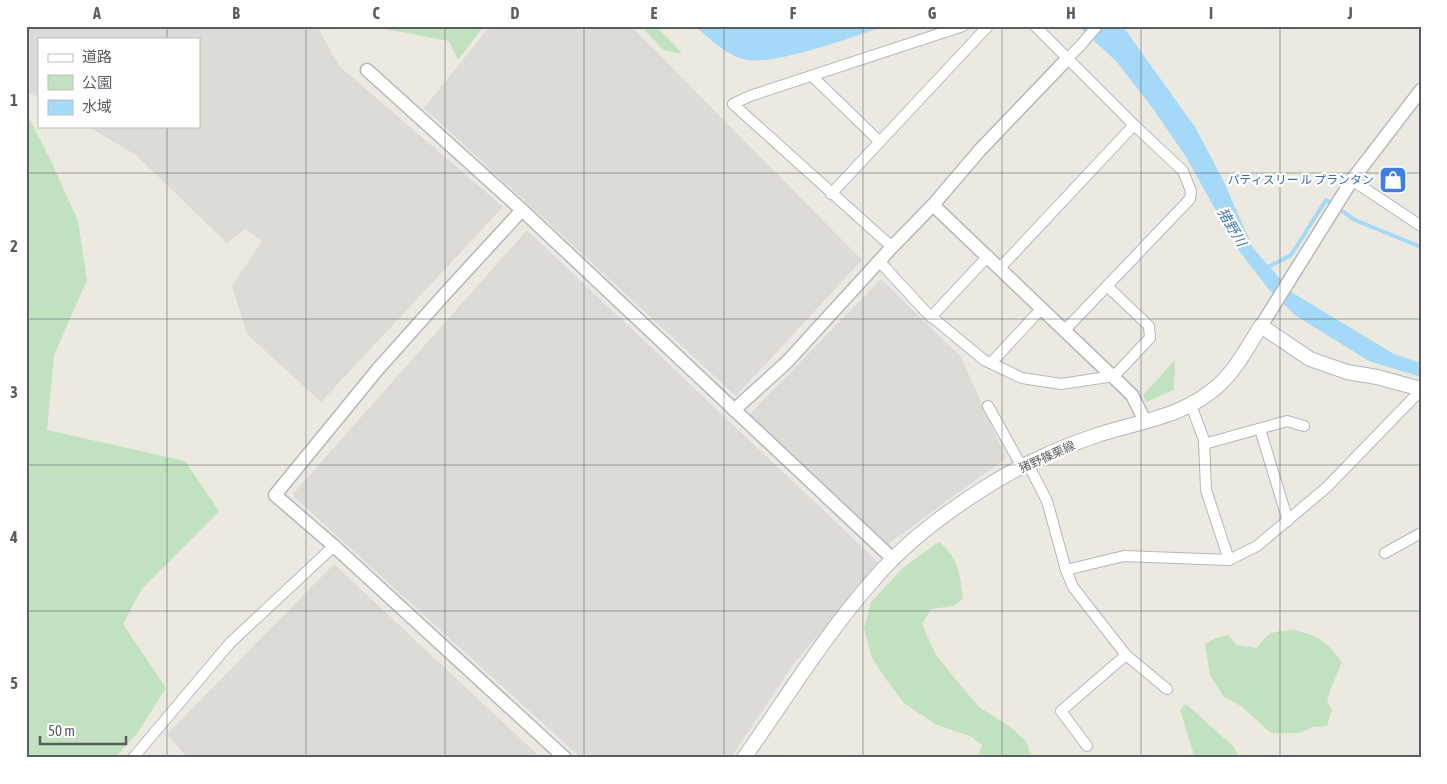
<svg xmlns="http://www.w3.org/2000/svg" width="1447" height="784" font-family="'Asap Condensed','Noto Sans JP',sans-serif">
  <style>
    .industrial { fill: #dddbd6 }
    .green { fill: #c1e2bf }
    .water { fill: #a5d9f8 }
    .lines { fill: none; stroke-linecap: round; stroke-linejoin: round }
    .stream { stroke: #a5d9f8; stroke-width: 4 }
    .minor-casing { stroke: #b4b7bb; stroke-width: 12 }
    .tertiary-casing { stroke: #b4b7bb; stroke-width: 15 }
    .secondary-casing { stroke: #b3b6bb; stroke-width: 16 }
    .minor { stroke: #fff; stroke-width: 10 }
    .tertiary { stroke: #fff; stroke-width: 12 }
    .secondary { stroke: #fff; stroke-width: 14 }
    .grid { fill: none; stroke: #5a5d61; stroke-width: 1; stroke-opacity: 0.55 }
    .labels { text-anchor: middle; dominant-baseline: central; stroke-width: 4.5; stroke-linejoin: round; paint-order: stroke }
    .shop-label { font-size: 12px; fill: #366cbe; stroke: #fff; text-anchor: end }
    .street-label { font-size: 12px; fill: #5a5d61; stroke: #fff }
    .water-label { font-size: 14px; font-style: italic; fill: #447aa8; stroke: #fff }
    .neatline { fill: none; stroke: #5a5d61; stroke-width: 2 }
    .grid-label { font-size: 16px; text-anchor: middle; font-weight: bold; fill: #5a5d61 }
  </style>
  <rect width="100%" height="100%" fill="#ece9e1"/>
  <!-- industrial -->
  <g class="industrial">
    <path d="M26 26H317L339 66 503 207 321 402 247 334 232 286 262 241 245 229 227 243 136 155 87 126H199V39H39V98L26 91Z"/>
    <path d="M490 26H631L862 260 736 396 424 108Z"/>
    <path d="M527 230 879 563 792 666 731 758H581L292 495Z"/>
    <path d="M881 279 961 357 1006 458 888 544 749 415Z"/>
    <path d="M334 564 541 758H187L167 734Z"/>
  </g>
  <!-- green -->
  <g class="green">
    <path d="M368 26H484L458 60 449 41Z"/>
    <path d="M641 26H655L669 39 682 54 663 50Z"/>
    <path d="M26 112 51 161 78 221 87 280 54 355 47 430 185 461 219 511 141 590 123 624 166 688 138 732 115 758H26Z"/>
    <path d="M1175 360 1174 390 1146 402 1143 395Z"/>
    <path d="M939 542C959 558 960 575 963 599L954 606 931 609 922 624 936 655 961 686 979 707 1010 727 1026 741 1032 758H978L982 745 972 737 935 724 904 703 888 682 872 658 864 629 871 602 904 567Z"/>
    <path d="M1294 630C1320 637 1325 640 1342 662L1331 688 1327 702 1332 710 1327 726 1313 727 1300 733H1271L1241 706 1224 697 1210 675 1205 644 1216 638 1228 635 1237 645 1257 648C1269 630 1273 632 1294 630Z"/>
    <path d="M1186 704 1234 747 1239 758H1195L1180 710Z"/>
  </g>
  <!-- water -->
  <g class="water">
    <path d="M695 26H885C854 36 770 68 743 59 725 54 709 38 695 26Z"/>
    <path d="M1078 26H1122L1124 28 1195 127 1223 180 1253 248 1293 293 1394 354 1421 363V377L1369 361 1296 316 1270 291 1237 248 1186 157 1154 110 1116 61Z"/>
  </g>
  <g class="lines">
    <!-- stream -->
    <path class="stream" d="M1266 268 1291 255 1326 200 1355 220 1421 247"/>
    <defs>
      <g id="minor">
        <path d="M1035 26 1134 125 1183 171 1191 191 1190 199 1065 330"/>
        <path d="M1068 58 1080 46 1097 26"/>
        <path d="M812 76 880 142"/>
        <path d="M1352 180 1421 226"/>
        <path d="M831 194 988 26"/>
        <path d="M892 247 733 104 750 96 963 26"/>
        <path d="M879 261 926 312 984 360 1022 378 1061 384 1114 376 1150 338 1149 326 1107 286"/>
        <path d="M1000 268 1134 125"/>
        <path d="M931 317 988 256"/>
        <path d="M991 363 1042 308"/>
        <path d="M1191 405 1204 440 1206 490 1229 560"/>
        <path d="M988 406 1022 467"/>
        <path d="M1260 429 1288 521"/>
        <path d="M1204 444 1287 421 1304 426"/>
        <path d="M1028 464 1047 501 1066 570 1124 556 1229 560 1257 546 1327 487 1421 390"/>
        <path d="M1385 553 1421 533"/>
        <path d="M1066 570 1073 587 1126 655 1167 689"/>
        <path d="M1087 746 1061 711 1126 655"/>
        <path d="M133 758 230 643 334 546"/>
      </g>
      <g id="tertiary">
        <path d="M367 70 522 210 893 559"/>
        <path d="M933 205 1132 395 1145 421"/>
        <path d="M522 210 444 295 378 369 275 495 334 546 565 758"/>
        <path d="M1261 326 1352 180 1421 90"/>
        <path d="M734 410 787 362 892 247 933 205 980 150 1068 58"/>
      </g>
      <path id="secondary" d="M744 758C786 698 827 632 875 578 906 542 946 512 986 487 1015 468 1059 448 1092 437 1137 421 1182 419 1220 384 1237 368 1248 346 1261 326L1310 359 1347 372 1377 377 1421 389"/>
    </defs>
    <!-- minor casing -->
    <use href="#minor" class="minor-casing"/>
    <!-- tertiary casing -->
    <use href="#tertiary" class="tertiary-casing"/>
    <!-- secondary casing -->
    <use href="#secondary" class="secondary-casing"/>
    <!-- minor -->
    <use href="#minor" class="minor"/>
    <!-- tertiary -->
    <use href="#tertiary" class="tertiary"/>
    <!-- secondary -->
    <use href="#secondary" class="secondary"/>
  </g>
  <!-- grid -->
  <path class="grid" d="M167 26V39M306 26V758M445 26V758M584 26V758M724 26V758M863 26V758M1002 26V758M1141 26V758M1280 26V758M167 126V758M26 173H1421M26 319H1421M26 465H1421M26 611H1421"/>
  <!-- icons -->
  <defs>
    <symbol id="shop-square" viewBox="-11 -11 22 22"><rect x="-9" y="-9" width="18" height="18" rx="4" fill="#3f7fe0" stroke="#fff"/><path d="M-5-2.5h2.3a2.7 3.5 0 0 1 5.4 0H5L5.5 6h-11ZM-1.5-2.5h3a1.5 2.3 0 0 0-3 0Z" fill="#fff"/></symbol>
  </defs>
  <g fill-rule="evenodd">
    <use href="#shop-square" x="1377" y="164" width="32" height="32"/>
  </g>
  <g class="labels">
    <!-- shop labels -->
    <g class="shop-label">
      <text x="1374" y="180">パティスリー ル プランタン</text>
    </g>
    <!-- street labels -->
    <g class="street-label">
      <text transform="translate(1047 457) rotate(-24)">猪野篠栗線</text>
    </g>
    <!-- water labels -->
    <g class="water-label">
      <text transform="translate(1232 227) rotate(59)">猪野川</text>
    </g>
  </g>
  <!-- border -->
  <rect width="1447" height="784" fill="none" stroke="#ffffff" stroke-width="55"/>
  <!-- legend -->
  <rect x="38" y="38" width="162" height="90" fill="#ffffff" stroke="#bdbec0"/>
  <rect x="48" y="54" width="25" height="8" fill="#ffffff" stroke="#bdbec0"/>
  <text x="82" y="62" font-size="15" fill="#5a5d61">道路</text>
  <rect x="48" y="75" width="25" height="15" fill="#c1e2bf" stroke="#bdbec0"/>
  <text x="82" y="88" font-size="15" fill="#5a5d61">公園</text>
  <rect x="48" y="100" width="25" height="15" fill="#a5d9f8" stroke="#bdbec0"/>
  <text x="82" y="112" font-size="15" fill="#5a5d61">水域</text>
  <!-- scale -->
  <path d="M40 736v8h86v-8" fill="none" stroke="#5a5d61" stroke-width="2.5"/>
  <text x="48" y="736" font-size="15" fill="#5a5d61" stroke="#ffffff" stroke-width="4" paint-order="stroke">50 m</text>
  <rect x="28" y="28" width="1392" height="728" class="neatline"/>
  <g class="grid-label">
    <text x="97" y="19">A</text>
    <text x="236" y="19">B</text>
    <text x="376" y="19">C</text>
    <text x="515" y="19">D</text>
    <text x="654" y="19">E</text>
    <text x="793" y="19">F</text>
    <text x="932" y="19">G</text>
    <text x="1071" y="19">H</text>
    <text x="1211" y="19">I</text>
    <text x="1350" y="19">J</text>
    <text x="14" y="106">1</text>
    <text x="14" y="252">2</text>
    <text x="14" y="398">3</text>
    <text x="14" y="543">4</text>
    <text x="14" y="689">5</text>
  </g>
</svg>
